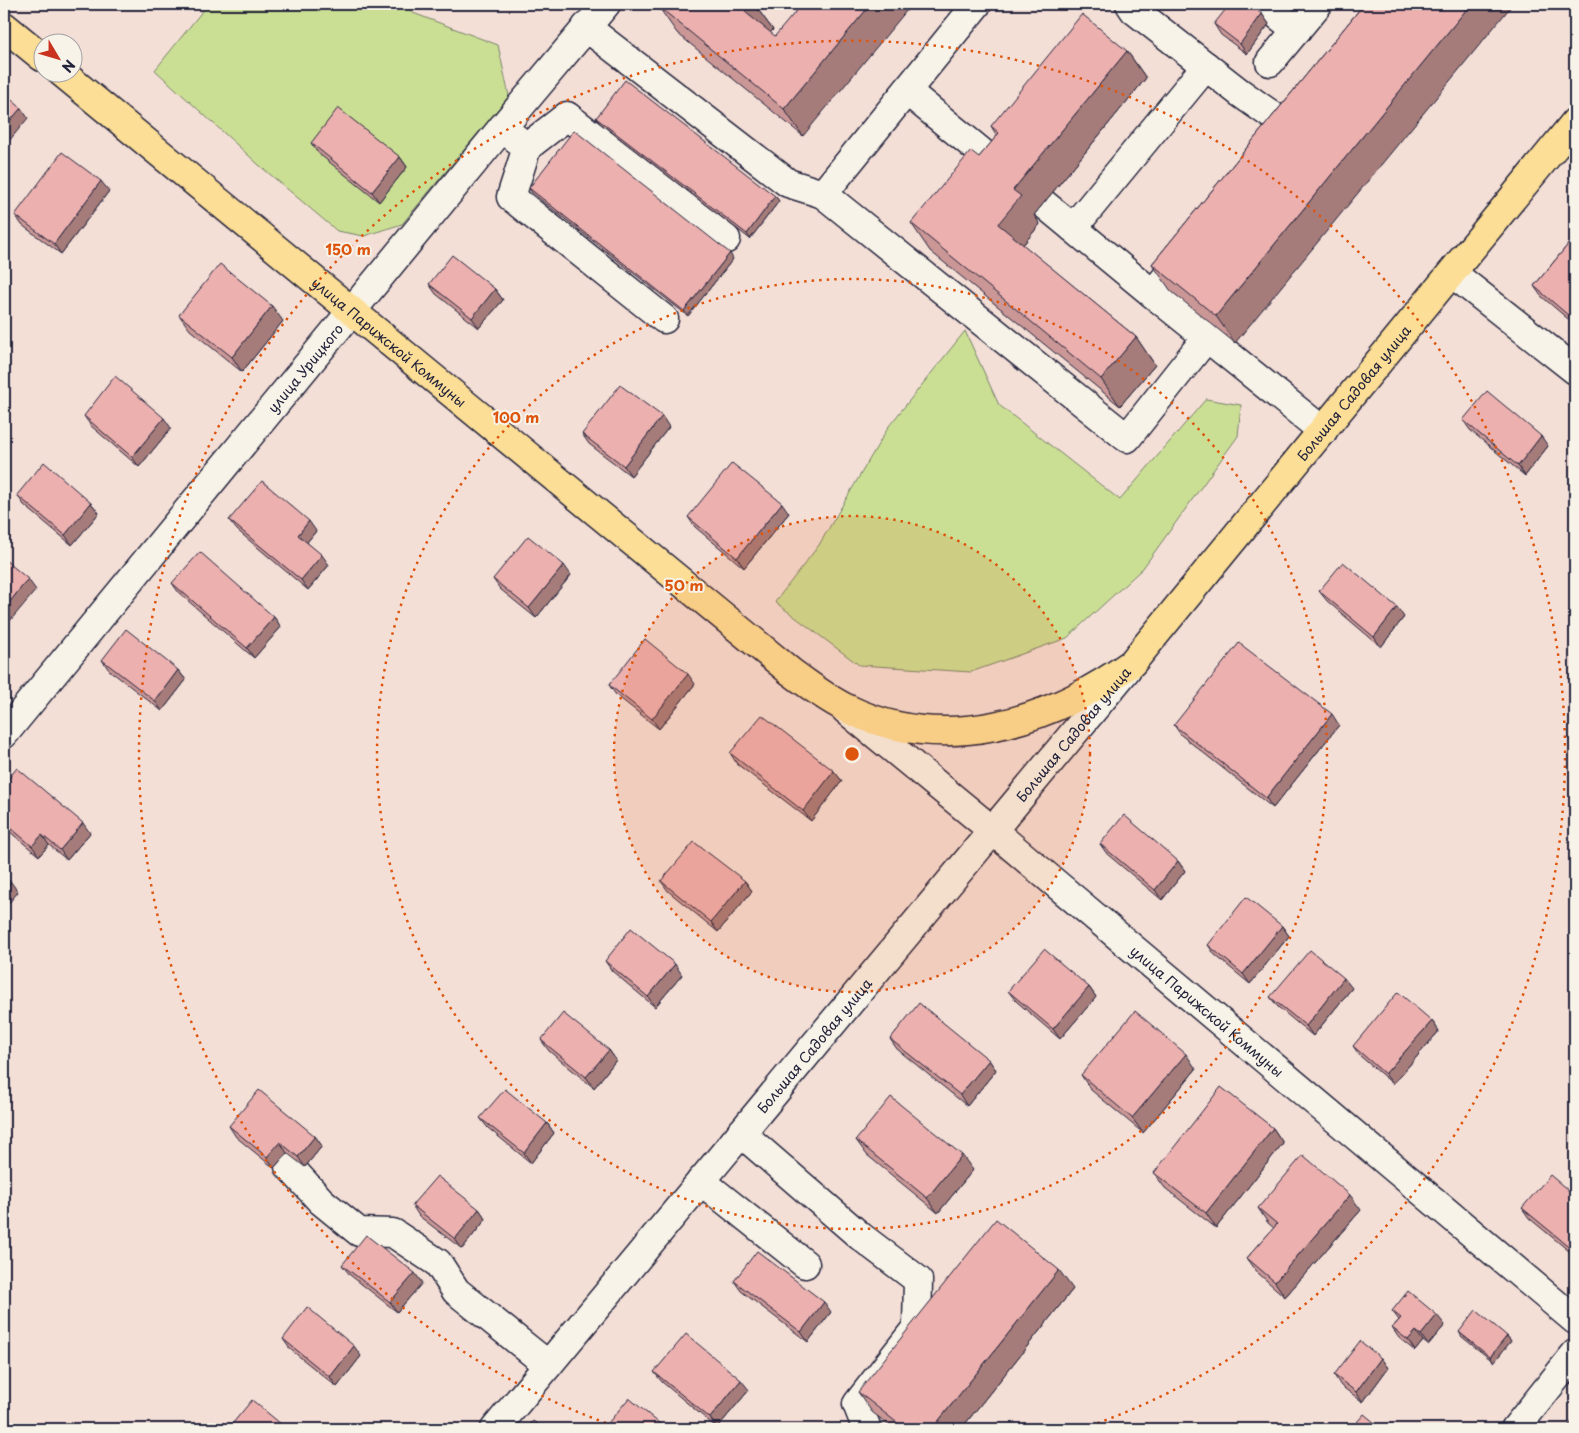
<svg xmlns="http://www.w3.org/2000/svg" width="1579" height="1433" font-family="'Playpen Sans',sans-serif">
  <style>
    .green { fill: #cbdf94; stroke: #768068 }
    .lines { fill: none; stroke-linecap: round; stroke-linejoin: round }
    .minor-casing { stroke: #22223b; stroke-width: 31 }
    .highway-casing { stroke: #22223b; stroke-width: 31 }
    .minor { stroke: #f7f3e8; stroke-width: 28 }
    .highway { stroke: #fcde96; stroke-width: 28 }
    .wall { fill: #cb9796; stroke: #22223b }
    .shaded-wall { fill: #a57b7a; stroke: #22223b }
    .building { fill: #ecb0af; stroke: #22223b }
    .ring { fill: none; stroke: #de560e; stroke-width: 2.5; stroke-dasharray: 2.5 5 }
    .labels { text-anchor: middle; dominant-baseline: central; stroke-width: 4; stroke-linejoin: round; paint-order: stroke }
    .street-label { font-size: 14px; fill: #22223b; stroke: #f7f3e8 }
    .centre { fill: #de560e; stroke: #f7f3e8; stroke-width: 2.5 }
    .ring-label { font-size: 15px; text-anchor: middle; font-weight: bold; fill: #de560e; stroke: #f7f3e8; stroke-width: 4; stroke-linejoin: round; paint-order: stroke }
  </style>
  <rect width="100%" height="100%" fill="#f4dfd7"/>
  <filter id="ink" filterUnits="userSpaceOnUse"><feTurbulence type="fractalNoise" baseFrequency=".02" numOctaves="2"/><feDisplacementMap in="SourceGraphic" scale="10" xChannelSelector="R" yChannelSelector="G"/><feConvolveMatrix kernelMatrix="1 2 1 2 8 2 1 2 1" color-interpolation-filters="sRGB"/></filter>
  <g filter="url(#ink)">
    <!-- green -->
    <g class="green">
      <path d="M208 4H407L413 13 498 45 509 96 402 224 364 236 337 231 259 165 155 70Z"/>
      <path d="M965 331 999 405 1120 500 1206 399 1241 405 1238 436 1143 568 1067 638 971 672 859 665 775 602 819 545 889 426Z"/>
    </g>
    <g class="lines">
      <defs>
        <g id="minor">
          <path d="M977 4 823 194 1127 438 1207 337"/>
          <path d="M1130 4 1134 10 1239 92 1287 126 1275 142"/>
          <path d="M1263 4 1297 30"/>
          <path d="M586 27 788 183 823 194"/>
          <path d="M1270 62 1318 4"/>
          <path d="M907 91 1008 174"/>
          <path d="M502 128 527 147 567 116 726 239"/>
          <path d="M527 147 511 197 664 319"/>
          <path d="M1044 204 1153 294"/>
          <path d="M1073 228 1206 66"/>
          <path d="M1187 251 1153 294 1323 431"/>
          <path d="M1452 273 1575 370"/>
          <path id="s1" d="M846 710 992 830 1575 1320"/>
          <path id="s2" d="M4 734 502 128 606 4"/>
          <path d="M741 1133 860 1236 918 1280 917 1327 857 1404 867 1429"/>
          <path d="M289 1166 321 1201 359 1232 393 1233 438 1263 456 1291 548 1365"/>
          <path d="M701 1181 805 1264"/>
          <path id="s3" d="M495 1429 1127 669"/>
          <path d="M1515 1429 1575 1354"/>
        </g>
        <g id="highway">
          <path d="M4 26 42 57"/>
          <path id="s4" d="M61 72 791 672C809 685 827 699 848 709 945 756 1050 722 1132 663L1575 122"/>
        </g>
      </defs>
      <!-- minor casing -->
      <use href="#minor" class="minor-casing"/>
      <!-- highway casing -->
      <use href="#highway" class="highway-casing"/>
      <!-- minor -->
      <use href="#minor" class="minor"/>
      <!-- highway -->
      <use href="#highway" class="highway"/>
    </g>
    <!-- wall -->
    <g class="wall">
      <path d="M660 4H754L773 30 770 32 803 136 677 33 658 6Z"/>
      <path d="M1364 4 1235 343 1171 291 1152 264Z"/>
      <path d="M1262 14 1269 24 1247 54 1221 35 1214 24Z"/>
      <path d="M1127 51 1146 78 1034 215 1040 224 1023 245 1136 337 1155 365 1120 406 930 251 911 223 979 157 997 136 991 126Z"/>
      <path d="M596 118 775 196 779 201 750 239 600 123Z"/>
      <path d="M311 143 400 157 407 167 379 202 318 153Z"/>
      <path d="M529 188 733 259 688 316 532 193Z"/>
      <path d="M109 191 61 254 22 225 15 215Z"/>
      <path d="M1575 236V325L1541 296 1534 286Z"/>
      <path d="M429 284 495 289 503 300 479 328 436 294Z"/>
      <path d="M179 315 283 321 242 372 190 330Z"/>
      <path d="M84 416 171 428 139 467 91 426Z"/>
      <path d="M1463 420 1548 446 1525 476 1470 430Z"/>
      <path d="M669 427 631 476 589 444 582 434Z"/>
      <path d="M17 495 91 503 99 513 72 545 24 505Z"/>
      <path d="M789 513 744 568 695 527 688 517Z"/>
      <path d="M229 520 316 531 307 542 329 565 308 590 237 530Z"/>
      <path d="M571 575 536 618 500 589 493 579Z"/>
      <path d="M172 583 274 617 281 627 254 658 179 593Z"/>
      <path d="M1319 591 1404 617 1381 647 1327 601Z"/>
      <path d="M102 660 178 670 186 680 162 711 109 670Z"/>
      <path d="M695 684 659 729 616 695 609 685Z"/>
      <path d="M1174 725H1339L1273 808 1181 735Z"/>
      <path d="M730 753 834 771 842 781 811 821 737 764Z"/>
      <path d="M4 784 90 833 67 860 49 845 39 856 4 827Z"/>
      <path d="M1100 844 1178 861 1185 871 1162 900 1107 854Z"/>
      <path d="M661 881H745L752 891 718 932 668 891Z"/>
      <path d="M1282 926 1289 936 1250 984 1215 955 1208 945Z"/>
      <path d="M605 961 682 975 655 1007 612 971Z"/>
      <path d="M1089 987 1096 997 1060 1039 1016 1001 1008 991Z"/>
      <path d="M1352 988 1313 1036 1278 1007 1270 997Z"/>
      <path d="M1432 1021 1439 1031 1393 1084 1360 1056 1353 1046Z"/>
      <path d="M890 1039 989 1060 996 1070 967 1106 897 1049Z"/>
      <path d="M541 1040 609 1050 616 1060 594 1088 549 1051Z"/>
      <path d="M1196 1069 1143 1133 1091 1090 1081 1075Z"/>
      <path d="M480 1118 547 1123 554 1133 531 1163 488 1128Z"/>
      <path d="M229 1126 315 1136 322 1146 305 1167 287 1153 274 1168 236 1137Z"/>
      <path d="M1273 1128 1283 1143 1216 1228 1165 1188 1154 1173Z"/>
      <path d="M856 1140 973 1170 938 1213 867 1155Z"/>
      <path d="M1575 1196V1256L1529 1218 1522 1208Z"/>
      <path d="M412 1205 479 1209 486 1219 462 1249 419 1216Z"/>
      <path d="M1258 1208 1361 1210 1285 1297 1258 1273 1247 1258 1274 1228 1268 1223Z"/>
      <path d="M342 1265 422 1283 397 1312 350 1275Z"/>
      <path d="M734 1281 831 1312 808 1342 741 1291Z"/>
      <path d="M1073 1289 961 1429H894L872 1412 858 1392Z"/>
      <path d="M1392 1311 1445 1325 1428 1345 1423 1341 1415 1351 1399 1338 1392 1328 1399 1320Z"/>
      <path d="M1459 1332 1507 1336 1511 1341 1494 1362 1462 1337Z"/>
      <path d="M283 1339 361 1356 337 1387 290 1349Z"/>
      <path d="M1381 1358 1388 1368 1363 1402 1341 1386 1334 1375Z"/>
      <path d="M654 1372 749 1390 717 1428 662 1382Z"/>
    </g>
    <!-- shaded-wall -->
    <g class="shaded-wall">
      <path d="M752 4H754L773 30 764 39 745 12Z"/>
      <path d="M871 4H912L803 136 784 109Z"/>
      <path d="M1471 4H1513L1235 343 1216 316Z"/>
      <path d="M1262 14 1269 24 1247 54 1240 44Z"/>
      <path d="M1127 51 1146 78 1034 215 1040 224 1017 252 998 224 1013 190Z"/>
      <path d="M21 108 28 118 4 147V128Z"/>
      <path d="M400 157 407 167 379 202 372 192Z"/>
      <path d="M101 181 109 191 61 254 54 244Z"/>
      <path d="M775 196 779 201 750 239 747 234Z"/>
      <path d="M730 253 733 259 688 316 684 311Z"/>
      <path d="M495 289 503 300 479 328 472 318Z"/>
      <path d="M272 306 283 321 242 372 232 357Z"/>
      <path d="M1136 337 1155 365 1120 406 1101 379Z"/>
      <path d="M662 416 669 427 631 476 624 466Z"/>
      <path d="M164 418 171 428 139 467 132 457Z"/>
      <path d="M1541 436 1548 446 1525 476 1518 466Z"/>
      <path d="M91 503 99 513 72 545 65 535Z"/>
      <path d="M782 503 789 513 744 568 737 558Z"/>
      <path d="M309 521 316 531 305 545 298 535Z"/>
      <path d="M322 555 329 565 308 590 301 580Z"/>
      <path d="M564 565 571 575 536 618 529 608Z"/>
      <path d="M28 579 36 590 4 628V609Z"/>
      <path d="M1397 607 1404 617 1381 647 1374 637Z"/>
      <path d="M274 617 281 627 254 658 247 648Z"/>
      <path d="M178 670 186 680 162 711 155 701Z"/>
      <path d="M688 674 695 684 659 729 652 719Z"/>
      <path d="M1332 714 1339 725 1273 808 1266 798Z"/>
      <path d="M834 771 842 781 811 821 803 811Z"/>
      <path d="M83 823 90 833 67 860 60 850Z"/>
      <path d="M42 835 49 845 39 856 32 846Z"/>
      <path d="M1178 861 1185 871 1162 900 1155 890Z"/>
      <path d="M745 881 752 891 718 932 711 922Z"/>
      <path d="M11 882 18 892 4 909V890Z"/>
      <path d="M1282 926 1289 936 1250 984 1243 974Z"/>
      <path d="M675 964 682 975 655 1007 648 997Z"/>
      <path d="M1344 978 1352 988 1313 1036 1306 1026Z"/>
      <path d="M1089 987 1096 997 1060 1039 1053 1029Z"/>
      <path d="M1432 1021 1439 1031 1393 1084 1385 1074Z"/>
      <path d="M609 1050 616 1060 594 1088 586 1077Z"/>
      <path d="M1186 1054 1196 1069 1143 1133 1132 1118Z"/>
      <path d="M989 1060 996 1070 967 1106 960 1095Z"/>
      <path d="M547 1123 554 1133 531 1163 524 1153Z"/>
      <path d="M1273 1128 1283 1143 1216 1228 1206 1213Z"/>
      <path d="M315 1136 322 1146 305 1167 298 1157Z"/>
      <path d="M280 1142 287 1153 274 1168 267 1157Z"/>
      <path d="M962 1155 973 1170 938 1213 927 1198Z"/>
      <path d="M1350 1195 1361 1210 1285 1297 1275 1282Z"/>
      <path d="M479 1209 486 1219 462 1249 455 1239Z"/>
      <path d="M1575 1245V1254L1572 1249Z"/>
      <path d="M1059 1270 1073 1289 961 1429H932Z"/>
      <path d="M415 1273 422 1283 397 1312 390 1302Z"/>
      <path d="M824 1302 831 1312 808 1342 801 1332Z"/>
      <path d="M1437 1315 1445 1325 1428 1345 1421 1335Z"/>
      <path d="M1416 1331 1423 1341 1415 1351 1408 1340Z"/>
      <path d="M1507 1336 1511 1341 1494 1362 1490 1357Z"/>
      <path d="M354 1346 361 1356 337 1387 330 1377Z"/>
      <path d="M1381 1358 1388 1368 1363 1402 1356 1392Z"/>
      <path d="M741 1380 749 1390 717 1428 710 1418Z"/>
    </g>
    <!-- building -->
    <g class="building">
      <path d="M660 4H752L745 12 775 36 802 4H871L784 109 658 6Z"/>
      <path d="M1230 4H1249L1262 14 1240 44 1214 24Z"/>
      <path d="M1364 4H1471L1216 316 1152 264Z"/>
      <path d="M1082 14 1127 51 1013 190 1021 196 998 224 1136 337 1101 379 911 223 971 151 979 157 999 133 991 126Z"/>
      <path d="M625 80 775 196 747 234 596 118Z"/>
      <path d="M4 93 21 108 4 128Z"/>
      <path d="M338 108 400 157 372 192 311 143Z"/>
      <path d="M574 130 730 253 684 311 529 188Z"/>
      <path d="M62 152 101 181 54 244 15 215Z"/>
      <path d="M1575 236V321L1534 286Z"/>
      <path d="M452 255 495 289 472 318 429 284Z"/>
      <path d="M220 264 272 306 232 357 179 315Z"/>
      <path d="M115 376 164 418 132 457 84 416Z"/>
      <path d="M620 385 662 416 624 466 582 434Z"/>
      <path d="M1487 391 1541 436 1518 466 1463 420Z"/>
      <path d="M44 462 91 503 65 535 17 495Z"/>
      <path d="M732 463 782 503 737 558 688 517Z"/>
      <path d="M262 481 309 521 298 535 322 555 301 580 229 520Z"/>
      <path d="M528 536 564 565 529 608 493 579Z"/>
      <path d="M200 552 274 617 247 648 172 583Z"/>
      <path d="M4 559 28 579 4 609Z"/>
      <path d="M1343 562 1397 607 1374 637 1319 591Z"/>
      <path d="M126 629 178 670 155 701 102 660Z"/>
      <path d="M645 639 688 674 652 719 609 685Z"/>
      <path d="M1239 643 1332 714 1266 798 1174 725Z"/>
      <path d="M762 715 834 771 803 811 730 753Z"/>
      <path d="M17 768 83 823 60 850 42 835 32 846 4 822V784Z"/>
      <path d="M1124 815 1178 861 1155 890 1100 844Z"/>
      <path d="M694 842 745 881 711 922 661 881Z"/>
      <path d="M4 876 11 882 4 890Z"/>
      <path d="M1246 897 1282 926 1243 974 1208 945Z"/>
      <path d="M631 928 675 964 648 997 605 961Z"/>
      <path d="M1044 949 1089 987 1053 1029 1008 991Z"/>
      <path d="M1310 950 1344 978 1306 1026 1270 997Z"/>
      <path d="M1398 992 1432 1021 1385 1074 1353 1046Z"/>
      <path d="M919 1003 989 1060 960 1095 890 1039Z"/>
      <path d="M1135 1011 1186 1054 1132 1118 1081 1075Z"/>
      <path d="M563 1013 609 1050 586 1077 541 1040Z"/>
      <path d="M1221 1087 1273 1128 1206 1213 1154 1173Z"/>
      <path d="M505 1089 547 1123 524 1153 480 1118Z"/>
      <path d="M259 1090 315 1136 298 1157 280 1142 267 1157 229 1126Z"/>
      <path d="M891 1097 962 1155 927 1198 856 1140Z"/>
      <path d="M1303 1155 1350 1195 1275 1282 1247 1258 1277 1224 1258 1208Z"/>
      <path d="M1550 1175 1575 1196V1245L1572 1249 1522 1208Z"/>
      <path d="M437 1176 479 1209 455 1239 412 1205Z"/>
      <path d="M996 1219 1059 1270 932 1429H905L858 1392Z"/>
      <path d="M366 1235 415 1273 390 1302 342 1265Z"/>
      <path d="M757 1251 824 1302 801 1332 734 1281Z"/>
      <path d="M1408 1291 1437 1315 1421 1335 1416 1331 1408 1340 1392 1328 1401 1318 1392 1311Z"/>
      <path d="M307 1307 354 1346 330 1377 283 1339Z"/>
      <path d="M1476 1310 1507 1336 1490 1357 1459 1332Z"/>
      <path d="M686 1334 741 1380 710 1418 654 1372Z"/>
      <path d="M1360 1341 1381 1358 1356 1392 1334 1375Z"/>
      <path d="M629 1398 666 1429H603Z"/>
      <path d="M252 1400 287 1429H228Z"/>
      <path d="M1364 1414 1382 1429H1351Z"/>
      <path d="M1575 1418V1429H1566Z"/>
      <path d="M533 1421 544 1429H526Z"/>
    </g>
  </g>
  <!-- distance rings -->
  <circle cx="852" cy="754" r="238" fill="#de560e" fill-opacity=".12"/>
  <g class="ring">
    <circle cx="852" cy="754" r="238"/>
    <circle cx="852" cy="754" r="475"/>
    <path d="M620 1428A713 713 0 1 1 1084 1428"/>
  </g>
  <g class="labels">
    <!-- street labels -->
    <g class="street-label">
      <text stroke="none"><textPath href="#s4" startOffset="425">улица Парижской Коммуны</textPath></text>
      <text stroke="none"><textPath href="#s2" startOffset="474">улица Урицкого</textPath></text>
      <text stroke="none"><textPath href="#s4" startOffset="1665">Большая Садовая улица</textPath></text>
      <text stroke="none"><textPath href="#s3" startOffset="904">Большая Садовая улица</textPath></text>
      <text stroke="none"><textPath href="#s1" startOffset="470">улица Парижской Коммуны</textPath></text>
      <text stroke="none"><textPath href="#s3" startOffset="499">Большая Садовая улица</textPath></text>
    </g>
  </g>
  <circle cx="852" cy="754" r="8" class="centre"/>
  <g class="ring-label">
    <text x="348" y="255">150 m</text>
    <text x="516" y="423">100 m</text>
    <text x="684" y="591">50 m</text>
  </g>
  <!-- margin -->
  <rect width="1579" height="1433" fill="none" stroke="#f7f3e8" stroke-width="20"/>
  <rect x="10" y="10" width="1559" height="1413" fill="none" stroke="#22223b" stroke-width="2" filter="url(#ink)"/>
  <!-- north arrow -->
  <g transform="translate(58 58) rotate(128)"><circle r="24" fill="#f7f3e8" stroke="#a29fa3"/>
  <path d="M0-4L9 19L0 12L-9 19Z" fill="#c8321e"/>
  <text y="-8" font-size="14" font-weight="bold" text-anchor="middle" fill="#22223b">N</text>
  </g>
</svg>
